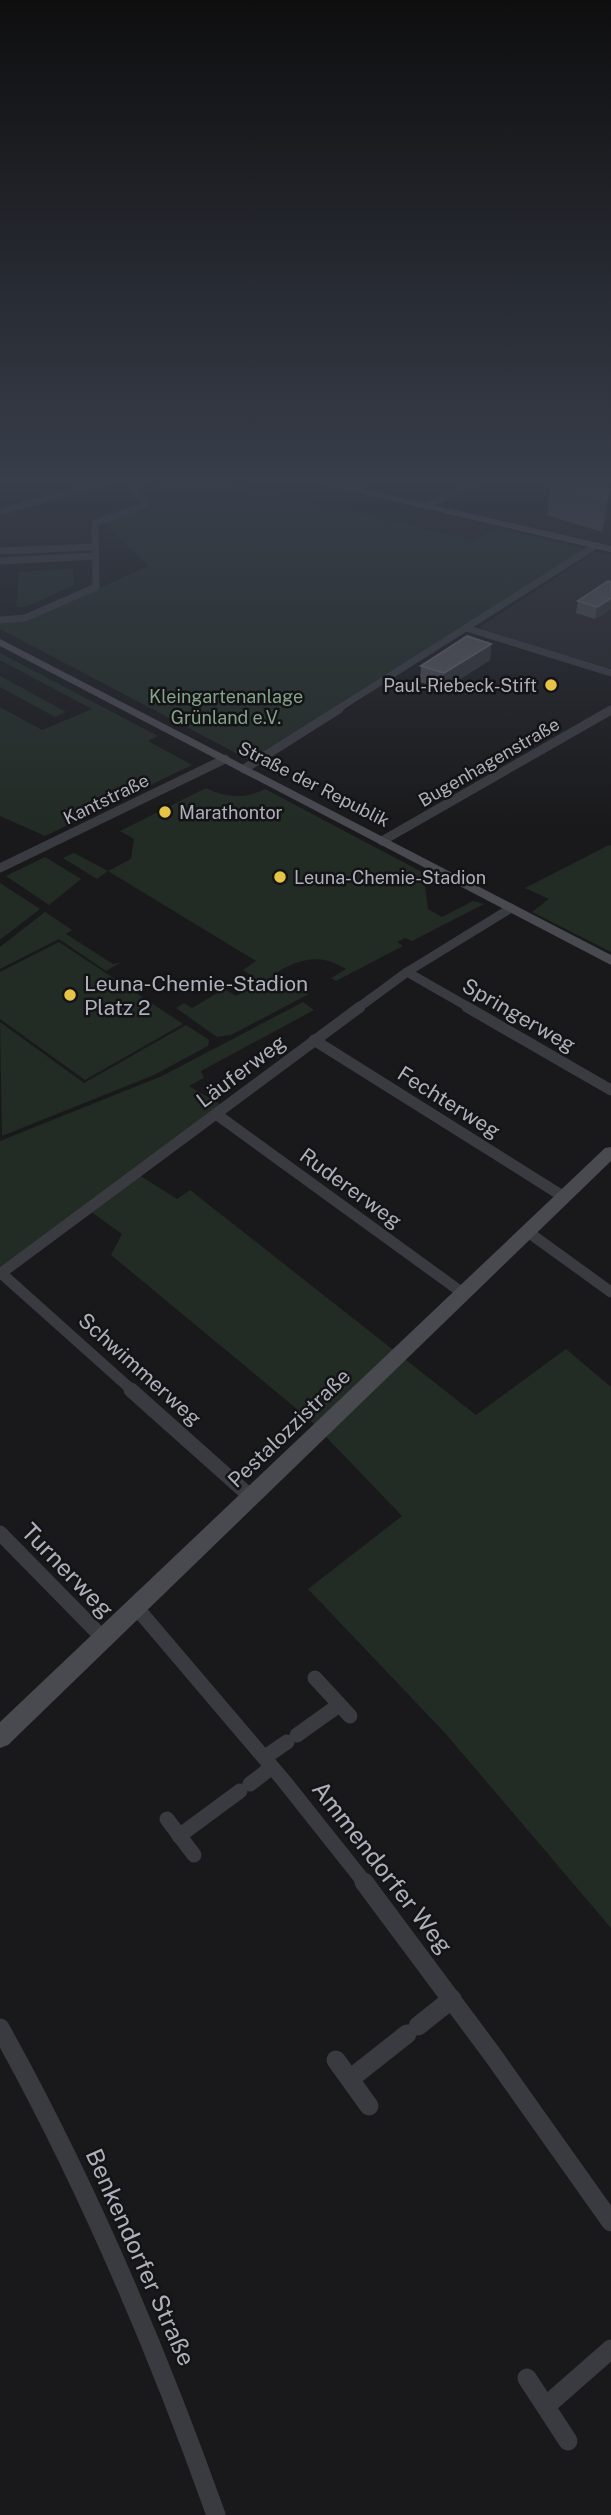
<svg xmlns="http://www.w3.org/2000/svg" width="611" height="2515" font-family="'Public Sans',sans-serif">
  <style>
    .built { fill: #262528 }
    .green { fill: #232b25 }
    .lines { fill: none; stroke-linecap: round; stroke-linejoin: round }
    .street-far4 { stroke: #3a3b40; stroke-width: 7 }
    .street-far3 { stroke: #3a3b40; stroke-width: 9 }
    .street-far2 { stroke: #3a3b40; stroke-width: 11 }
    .street-far1 { stroke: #3a3b40; stroke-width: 15 }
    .street { stroke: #3a3b40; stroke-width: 19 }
    .secondary { fill: #494950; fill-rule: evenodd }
    .tram { stroke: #505057; stroke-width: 2 }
    .wall { fill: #4b4b50 }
    .shaded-wall { fill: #333336 }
    .building { fill: #56565b; stroke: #64646a; stroke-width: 2 }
    .poi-dot { fill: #e6c447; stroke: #141416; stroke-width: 2.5 }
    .labels { text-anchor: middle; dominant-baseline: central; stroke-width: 5; stroke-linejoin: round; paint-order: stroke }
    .far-poi-label { font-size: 18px; fill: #adafba; stroke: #141416; text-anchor: start }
    .far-park-label { font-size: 18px; fill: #85a38b; stroke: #141416 }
    .far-street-label { font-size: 18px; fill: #adafba; stroke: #141416 }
    .poi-label { font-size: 21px; fill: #adafba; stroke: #141416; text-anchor: start }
    .street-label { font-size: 21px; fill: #adafba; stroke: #141416 }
    .near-street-label { font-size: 24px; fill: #adafba; stroke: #141416 }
  </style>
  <rect width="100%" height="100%" fill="#19191b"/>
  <!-- built -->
  <path class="built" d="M595 552 611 555V669L482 629 481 626Z"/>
  <!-- green -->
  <g class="green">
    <path d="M181 478 224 482 473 540 496 528 586 549 249 760 0 629V621L26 620 149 566 104 522 146 508 150 505 141 491Z"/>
    <path d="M73 569 74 585 26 607H16L19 572Z"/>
    <path d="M0 653 158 736 148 741 192 765 45 836 0 816V707L42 730 92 709 0 660Z"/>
    <path d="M0 676 66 712 55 717 0 687Z"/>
    <path d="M206 788C225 798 246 799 265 789L435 879 425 886 428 909 442 917 473 901 484 904 412 941 405 938 397 942 403 946 336 981 331 978 346 969C321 953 300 958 276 973L309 994 231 1035 217 1037 176 1008 184 1003 192 1008 224 989 236 996 240 994 235 991 251 980 249 974 243 970 256 961 108 871 97 879 63 858 74 853 108 871 131 859 134 839 120 831Z"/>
    <path d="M609 845 611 846V952L532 912 549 899 525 888Z"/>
    <path d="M45 857 81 879 49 905 6 876Z"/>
    <path d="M0 883 40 909 1 939H0Z"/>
    <path d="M45 912 72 930 66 934 113 964 122 962 106 971 59 939 0 969V947Z"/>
    <path d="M59 942 183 1024 85 1080 0 1019V972Z"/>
    <path d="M303 1002 314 1010 201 1071 204 1078 189 1086 225 1107 136 1173 177 1199 190 1190 476 1415 566 1349 611 1387V1928L445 1733 308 1589 402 1516 309 1419 111 1255 122 1234 87 1209 0 1274V1141L162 1076Z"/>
    <path d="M0 1022 84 1083 186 1025 209 1040 208 1046 154 1075 2 1136Z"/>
  </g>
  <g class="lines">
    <!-- street-far4 -->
    <g class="street-far4">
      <path d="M357 490 371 478"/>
      <path d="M427 506 483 478"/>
      <path d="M0 512 119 478"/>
      <path d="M0 551 94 547"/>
      <path d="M0 561 95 556"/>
      <path d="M0 620 25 618 96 587 95 523 146 505 135 490 139 478"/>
      <path d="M466 628 611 673"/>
      <path d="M336 710 595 546"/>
    </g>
    <!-- street-far3 -->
    <g class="street-far3">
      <path d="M244 769 339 709"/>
      <path d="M382 841 611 710"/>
      <path d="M0 868 225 759"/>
      <path d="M407 972 470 1008"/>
      <path d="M358 1008 407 972 511 908"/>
    </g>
    <!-- street-far2 -->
    <g class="street-far2">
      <path d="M467 1007 611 1090"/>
      <path d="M314 1040 564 1197"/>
      <path d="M216 1114 464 1294"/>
      <path d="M528 1232 611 1292"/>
      <path d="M1 1273 133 1391"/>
      <path d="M0 1274 360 1007"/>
    </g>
    <!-- street-far1 -->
    <g class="street-far1">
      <path d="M131 1390 251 1497"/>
      <path d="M0 1533 103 1638"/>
      <path d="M136 1607 284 1781 365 1883"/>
      <path d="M315 1678 350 1716"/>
      <path d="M297 1735 339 1705"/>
      <path d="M265 1757 287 1742"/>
      <path d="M250 1784 272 1767"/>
      <path d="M167 1819 194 1855"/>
      <path d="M179 1836 240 1791"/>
    </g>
    <!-- street -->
    <g class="street">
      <path d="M364 1882 492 2054 611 2222"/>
      <path d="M418 2026 452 1999"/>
      <path d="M0 2028C87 2184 156 2347 216 2515"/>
      <path d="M336 2060 369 2106"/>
      <path d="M350 2079 407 2034"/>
      <path d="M527 2378 568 2441"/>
      <path d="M546 2406 611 2349"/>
    </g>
    <!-- secondary -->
    <g class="secondary">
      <path d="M300 478H315L611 546V552Z"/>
      <path d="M0 639 611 955V965L0 646Z"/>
      <path d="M611 1147V1161L8 1745 0 1748V1722L605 1148Z"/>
    </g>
    <!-- tram -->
    <path class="tram" d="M300 478 611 551"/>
  </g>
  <!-- wall -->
  <g class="wall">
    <path d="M550 484 609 490 605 521 602 532 547 515Z"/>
    <path d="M611 582V609L595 619 576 613 578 601Z"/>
    <path d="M491 644 490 660 443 690 420 682 421 666Z"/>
  </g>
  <!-- shaded-wall -->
  <g class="shaded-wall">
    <path d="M609 490 605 521 602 532 606 500Z"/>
    <path d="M611 598V609L595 619 597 607Z"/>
    <path d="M491 644 490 660 443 690 444 673Z"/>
  </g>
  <!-- building -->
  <g class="building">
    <path d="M552 478H568L609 490 606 500 550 484Z"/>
    <path d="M608 581 611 582V598L597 607 578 601Z"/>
    <path d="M467 636 491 644 444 673 421 666Z"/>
  </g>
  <!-- sky -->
  <linearGradient id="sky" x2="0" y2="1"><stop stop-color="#0e0e0f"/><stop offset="0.58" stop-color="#383e4a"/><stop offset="1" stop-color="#383e4a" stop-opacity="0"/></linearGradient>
  <rect width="611" height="830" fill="url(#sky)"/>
  <!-- markers -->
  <g class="poi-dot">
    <circle cx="551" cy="685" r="7"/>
    <circle cx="165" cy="812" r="7"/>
    <circle cx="280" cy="877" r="7"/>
    <circle cx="70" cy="995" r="7"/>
  </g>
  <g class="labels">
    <!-- far-poi labels -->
    <g class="far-poi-label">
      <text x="537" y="685" text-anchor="end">Paul-Riebeck-Stift</text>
      <text x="179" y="812">Marathontor</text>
      <text x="294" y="877">Leuna-Chemie-Stadion</text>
    </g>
    <!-- far-park labels -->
    <g class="far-park-label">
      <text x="226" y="696">Kleingartenanlage<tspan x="226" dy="21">Grünland e.V.</tspan></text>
    </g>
    <!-- far-street labels -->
    <g class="far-street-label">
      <text transform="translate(489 762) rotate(-30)">Bugenhagenstraße</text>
      <text transform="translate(314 784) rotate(27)">Straße der Republik</text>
      <text transform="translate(106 799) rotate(-26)">Kantstraße</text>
    </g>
    <!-- poi labels -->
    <g class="poi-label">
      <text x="84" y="983">Leuna-Chemie-Stadion<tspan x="84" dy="24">Platz 2</tspan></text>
    </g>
    <!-- street labels -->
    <g class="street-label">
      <text transform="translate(519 1015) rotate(30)">Springerweg</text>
      <text transform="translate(241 1071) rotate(-37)">Läuferweg</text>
      <text transform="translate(449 1102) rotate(32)">Fechterweg</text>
      <text transform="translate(351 1188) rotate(36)">Rudererweg</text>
      <text transform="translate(140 1369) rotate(42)">Schwimmerweg</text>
      <text transform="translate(289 1428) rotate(-44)">Pestalozzistraße</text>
    </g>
    <!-- near-street labels -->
    <g class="near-street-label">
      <text transform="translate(68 1570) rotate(46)">Turnerweg</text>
      <text transform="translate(383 1867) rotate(52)">Ammendorfer Weg</text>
      <text transform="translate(141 2257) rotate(66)">Benkendorfer Straße</text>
    </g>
  </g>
</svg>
